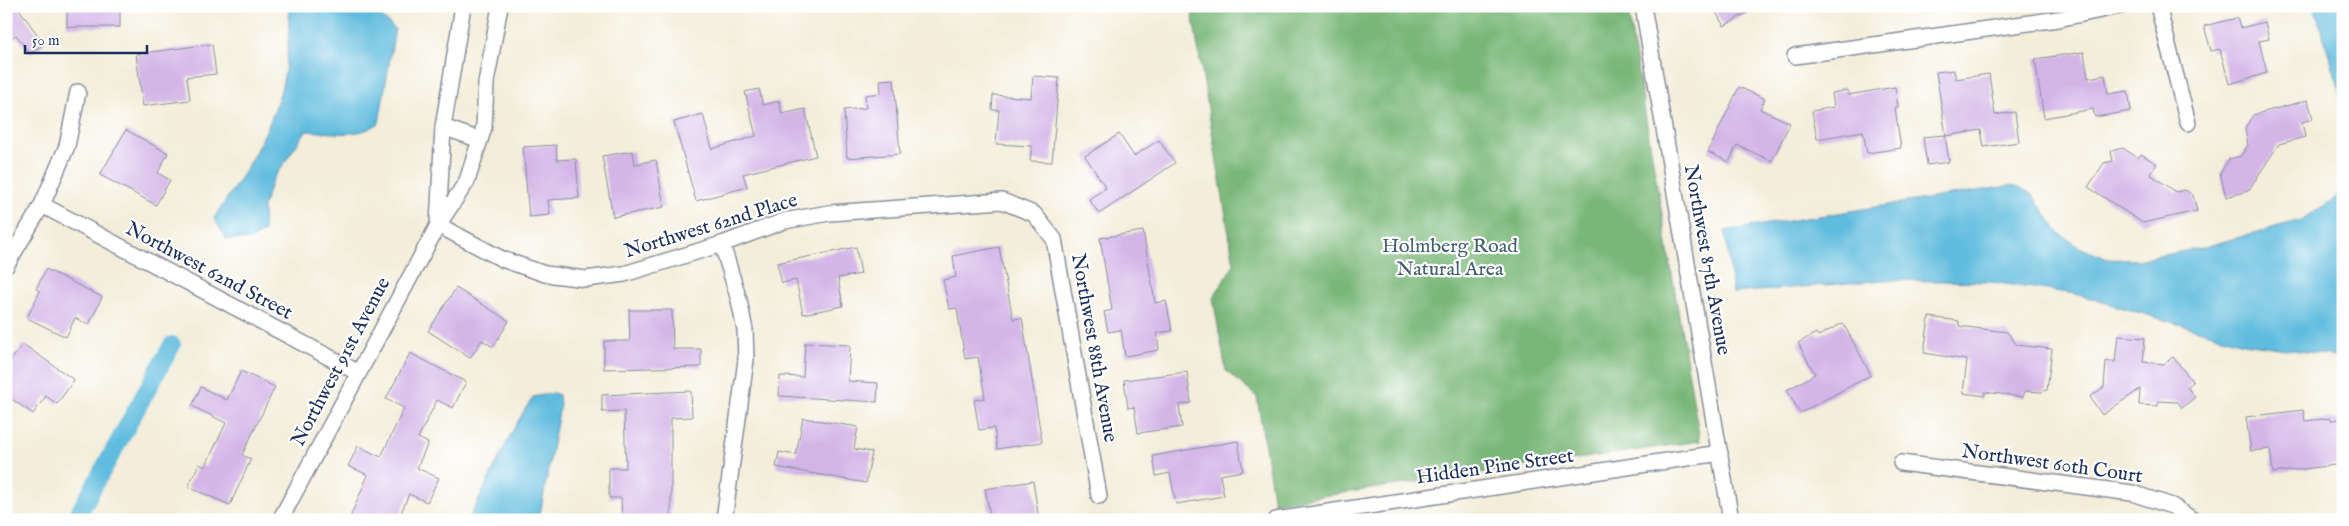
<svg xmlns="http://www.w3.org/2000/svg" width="2349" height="526" font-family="'IM FELL English',serif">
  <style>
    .forest { fill: #79b778; stroke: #4a736b }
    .water { fill: #61bcde; stroke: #3e769e }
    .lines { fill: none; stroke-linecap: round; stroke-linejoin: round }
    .canal { stroke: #61bcde; stroke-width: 18 }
    .building { fill: #d3b5e7 }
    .street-casing { stroke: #878e9c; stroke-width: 18 }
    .street { stroke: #fff; stroke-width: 15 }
    .labels { text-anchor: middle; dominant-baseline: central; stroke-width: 4.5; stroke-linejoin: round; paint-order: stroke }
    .street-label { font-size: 20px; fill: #1b2f5e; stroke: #fff }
    .park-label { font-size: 20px; fill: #40616c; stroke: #fff }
  </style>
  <rect width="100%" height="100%" fill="#fff"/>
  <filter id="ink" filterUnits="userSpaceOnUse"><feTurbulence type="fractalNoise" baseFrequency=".02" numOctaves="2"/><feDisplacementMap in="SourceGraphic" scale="10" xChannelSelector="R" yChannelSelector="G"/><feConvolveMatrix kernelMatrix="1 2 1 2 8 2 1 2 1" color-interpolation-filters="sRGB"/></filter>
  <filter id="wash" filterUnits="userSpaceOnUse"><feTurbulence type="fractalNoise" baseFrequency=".0096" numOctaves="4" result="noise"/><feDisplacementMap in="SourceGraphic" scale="20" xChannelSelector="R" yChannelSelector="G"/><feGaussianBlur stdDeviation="1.12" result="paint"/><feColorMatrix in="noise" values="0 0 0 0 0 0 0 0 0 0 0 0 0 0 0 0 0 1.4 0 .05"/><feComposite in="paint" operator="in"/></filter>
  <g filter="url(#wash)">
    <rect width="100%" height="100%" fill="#f3edd9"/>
    <!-- forest -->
    <path class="forest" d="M1191 6H1627L1700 441 1274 503 1257 397 1226 371 1213 298 1234 264Z"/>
    <!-- water -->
    <g class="water">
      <path d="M289 6H380L382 17 395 29 379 123C357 139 331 132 306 131L272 181 263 207 264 231 250 240 226 239 214 218C241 178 270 134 282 86 288 60 289 33 289 6Z"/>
      <path d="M2314 6H2343V116L2338 84Z"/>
      <path d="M2343 183V357L2243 343 2076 294 1991 282 1884 280 1733 293 1725 231 2014 185 2032 194 2059 233 2079 247 2108 259 2137 260 2201 248 2304 219 2337 197Z"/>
      <path d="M553 393 559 395 560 406 539 520H468C491 479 507 435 533 397Z"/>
    </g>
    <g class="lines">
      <!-- canal -->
      <path class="canal" d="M75 520 172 345"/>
    </g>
    <g id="blocks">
      <!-- building -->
      <g class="building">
        <path d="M6 6H17L44 44 30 54 16 35 6 42Z"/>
        <rect x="67" y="6" width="53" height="21"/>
        <path d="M1712 6H1759L1724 26Z"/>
        <path d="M2237 18 2240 28 2265 22 2269 39 2259 41 2267 73 2229 84 2220 49 2211 51 2204 26Z"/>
        <path d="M212 44 216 74 187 77 190 100 143 106 136 54Z"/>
        <path d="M2084 52 2088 78 2105 75 2108 94 2128 91 2131 111 2095 117 2093 109 2044 118 2035 59Z"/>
        <path d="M1954 70 1956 79 1989 74 1995 115 2015 112 2019 142 1984 147 1981 130 1946 136 1936 72Z"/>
        <path d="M1033 76 1059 78 1052 162 1030 161 1032 146 996 144 999 110H992L993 95 1031 98Z"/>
        <path d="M894 79 900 154 847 158 844 110 866 108 865 95 881 93 880 80Z"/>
        <path d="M1739 87 1765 99 1760 109 1790 123 1772 161 1737 145 1729 162 1708 152Z"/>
        <path d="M1895 87 1898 107 1895 108 1901 148 1867 153 1863 131 1817 139 1812 111 1834 107 1832 93 1848 90V95Z"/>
        <path d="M759 89 763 105 779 101 782 114 805 109 816 156 743 174 747 187 696 201 674 122 703 114 712 149 756 136 745 92Z"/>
        <path d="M2308 100 2313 119 2302 122 2305 137 2279 144 2248 191 2226 197 2220 173 2229 159 2241 156 2248 145 2245 128 2253 115Z"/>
        <path d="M126 130 168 153 158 173 170 180 156 205 100 175Z"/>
        <path d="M1119 134 1134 156 1159 140 1175 163 1099 214 1089 199 1106 188 1085 156Z"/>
        <path d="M1945 135 1949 162 1927 165 1923 137Z"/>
        <path d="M556 145 557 160 576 159 579 198 548 200 550 215 529 217 523 147Z"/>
        <path d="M2123 148 2138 158 2141 154 2157 164 2150 174 2176 192 2185 190 2193 195 2197 211 2143 223 2088 187 2104 163 2113 161 2111 151Z"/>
        <path d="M633 151 635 164 656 160 664 207 613 217 602 156Z"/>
        <path d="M1143 231 1155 303 1166 301 1172 331 1157 333 1159 350 1125 356 1121 330 1108 332 1104 312 1112 310 1100 238Z"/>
        <path d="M856 247 861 274 838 278 843 306 803 314 796 280 782 283 777 263Z"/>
        <path d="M999 247 1013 319 1022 318 1042 442 997 449 994 428 979 430 974 400 985 398 978 357 965 359 957 308 949 309 943 280 956 277 953 256Z"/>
        <path d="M46 269 102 297 89 325 75 318 66 337 27 318 40 291 36 289Z"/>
        <path d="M456 288 509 321 493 347 482 340 470 358 428 331Z"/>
        <path d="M629 310H672L673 349H701V367L604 369V341H630Z"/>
        <path d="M1929 317 1959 321V326L2007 332 2017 345 2052 349 2047 390 2042 392 2025 391 2023 397 1985 392V396L1963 393 1967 360 1924 353Z"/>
        <path d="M1843 323 1871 375 1800 413 1787 390 1815 374 1798 343 1816 333 1818 336Z"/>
        <path d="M2118 336 2145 338 2143 362 2164 364 2173 357 2193 382 2187 387 2195 397 2182 408 2178 402 2158 401V406L2139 405 2140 389 2102 415 2090 397 2104 387 2106 361 2115 362Z"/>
        <path d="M805 343 850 345 848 381 878 383 877 402 779 396 780 376 803 377Z"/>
        <path d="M23 344 74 380 57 404 46 396 33 414 6 395V367Z"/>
        <path d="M410 353 466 382 453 408 437 400 418 438 428 443 417 468 439 478 427 502 409 494 398 520H349L368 475 348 466 358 446 381 457 404 408 386 399Z"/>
        <path d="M241 371 275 387 242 455 251 459 230 505 188 487 199 464 205 467 226 423 192 406 201 387 227 400Z"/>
        <path d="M1187 372 1191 403 1179 405 1182 427 1138 433 1134 407 1128 408 1124 380Z"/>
        <path d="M691 391 692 417 671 418V519L622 520 621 498H609V468H626L624 411 602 412V395Z"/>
        <path d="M2303 410 2305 421 2331 418V420L2343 419V464L2273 473 2270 449 2251 451 2246 417Z"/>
        <path d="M803 418 858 427 854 449 872 452 866 483 776 467 779 452 796 455Z"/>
        <path d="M1238 441 1243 471 1220 475 1224 496 1176 504 1170 473 1156 476 1153 456Z"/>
        <path d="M1033 481 1039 520H991L985 489Z"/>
      </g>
    </g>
  </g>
  <g filter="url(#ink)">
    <use href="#blocks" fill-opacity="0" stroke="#878e9c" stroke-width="1"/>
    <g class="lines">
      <defs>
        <g id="street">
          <path d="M1643 6 1731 520"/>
          <path d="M2158 6 2188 123"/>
          <path d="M1795 56 2058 19 2120 6"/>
          <path d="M443 127 480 140"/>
          <path d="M42 205 357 372"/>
          <path d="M438 225 502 259 545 274 586 279 624 274 722 244 784 221 829 213 1002 201 1034 214 1054 239 1099 496"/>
          <path d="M438 225 443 127 463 6"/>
          <path d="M722 244 739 300 745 330 746 360 724 520"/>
          <path d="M6 266 42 205 67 146 78 92"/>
          <path d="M1901 463 2132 493 2172 506 2193 520"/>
          <path d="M280 520 438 225 467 181 484 127 486 83 500 6"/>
          <path d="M1276 520 1720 453"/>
        </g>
      </defs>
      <!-- street casing -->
      <use href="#street" class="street-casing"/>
      <!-- street -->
      <use href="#street" class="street"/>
    </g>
  </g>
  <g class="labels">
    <!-- street labels -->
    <g class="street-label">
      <text transform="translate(711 226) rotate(-17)">Northwest 62nd Place</text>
      <text transform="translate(1707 260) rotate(80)">Northwest 87th Avenue</text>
      <text transform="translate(209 271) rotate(28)">Northwest 62nd Street</text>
      <text transform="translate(1094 348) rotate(80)">Northwest 88th Avenue</text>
      <text transform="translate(341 362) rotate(-62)">Northwest 91st Avenue</text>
      <text transform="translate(2052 464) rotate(8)">Northwest 60th Court</text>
      <text transform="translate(1495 467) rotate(-8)">Hidden Pine Street</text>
    </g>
    <!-- park labels -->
    <g class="park-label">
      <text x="1450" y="246">Holmberg Road<tspan x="1450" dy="23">Natural Area</tspan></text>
    </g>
  </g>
  <!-- margin -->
  <rect width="2349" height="526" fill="none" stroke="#fff" stroke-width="25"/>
  <!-- scale -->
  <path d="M25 45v8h122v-8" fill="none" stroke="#1b2f5e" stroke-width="2.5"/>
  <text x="32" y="45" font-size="15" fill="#1b2f5e" stroke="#ffffff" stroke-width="4" paint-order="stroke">50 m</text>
</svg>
